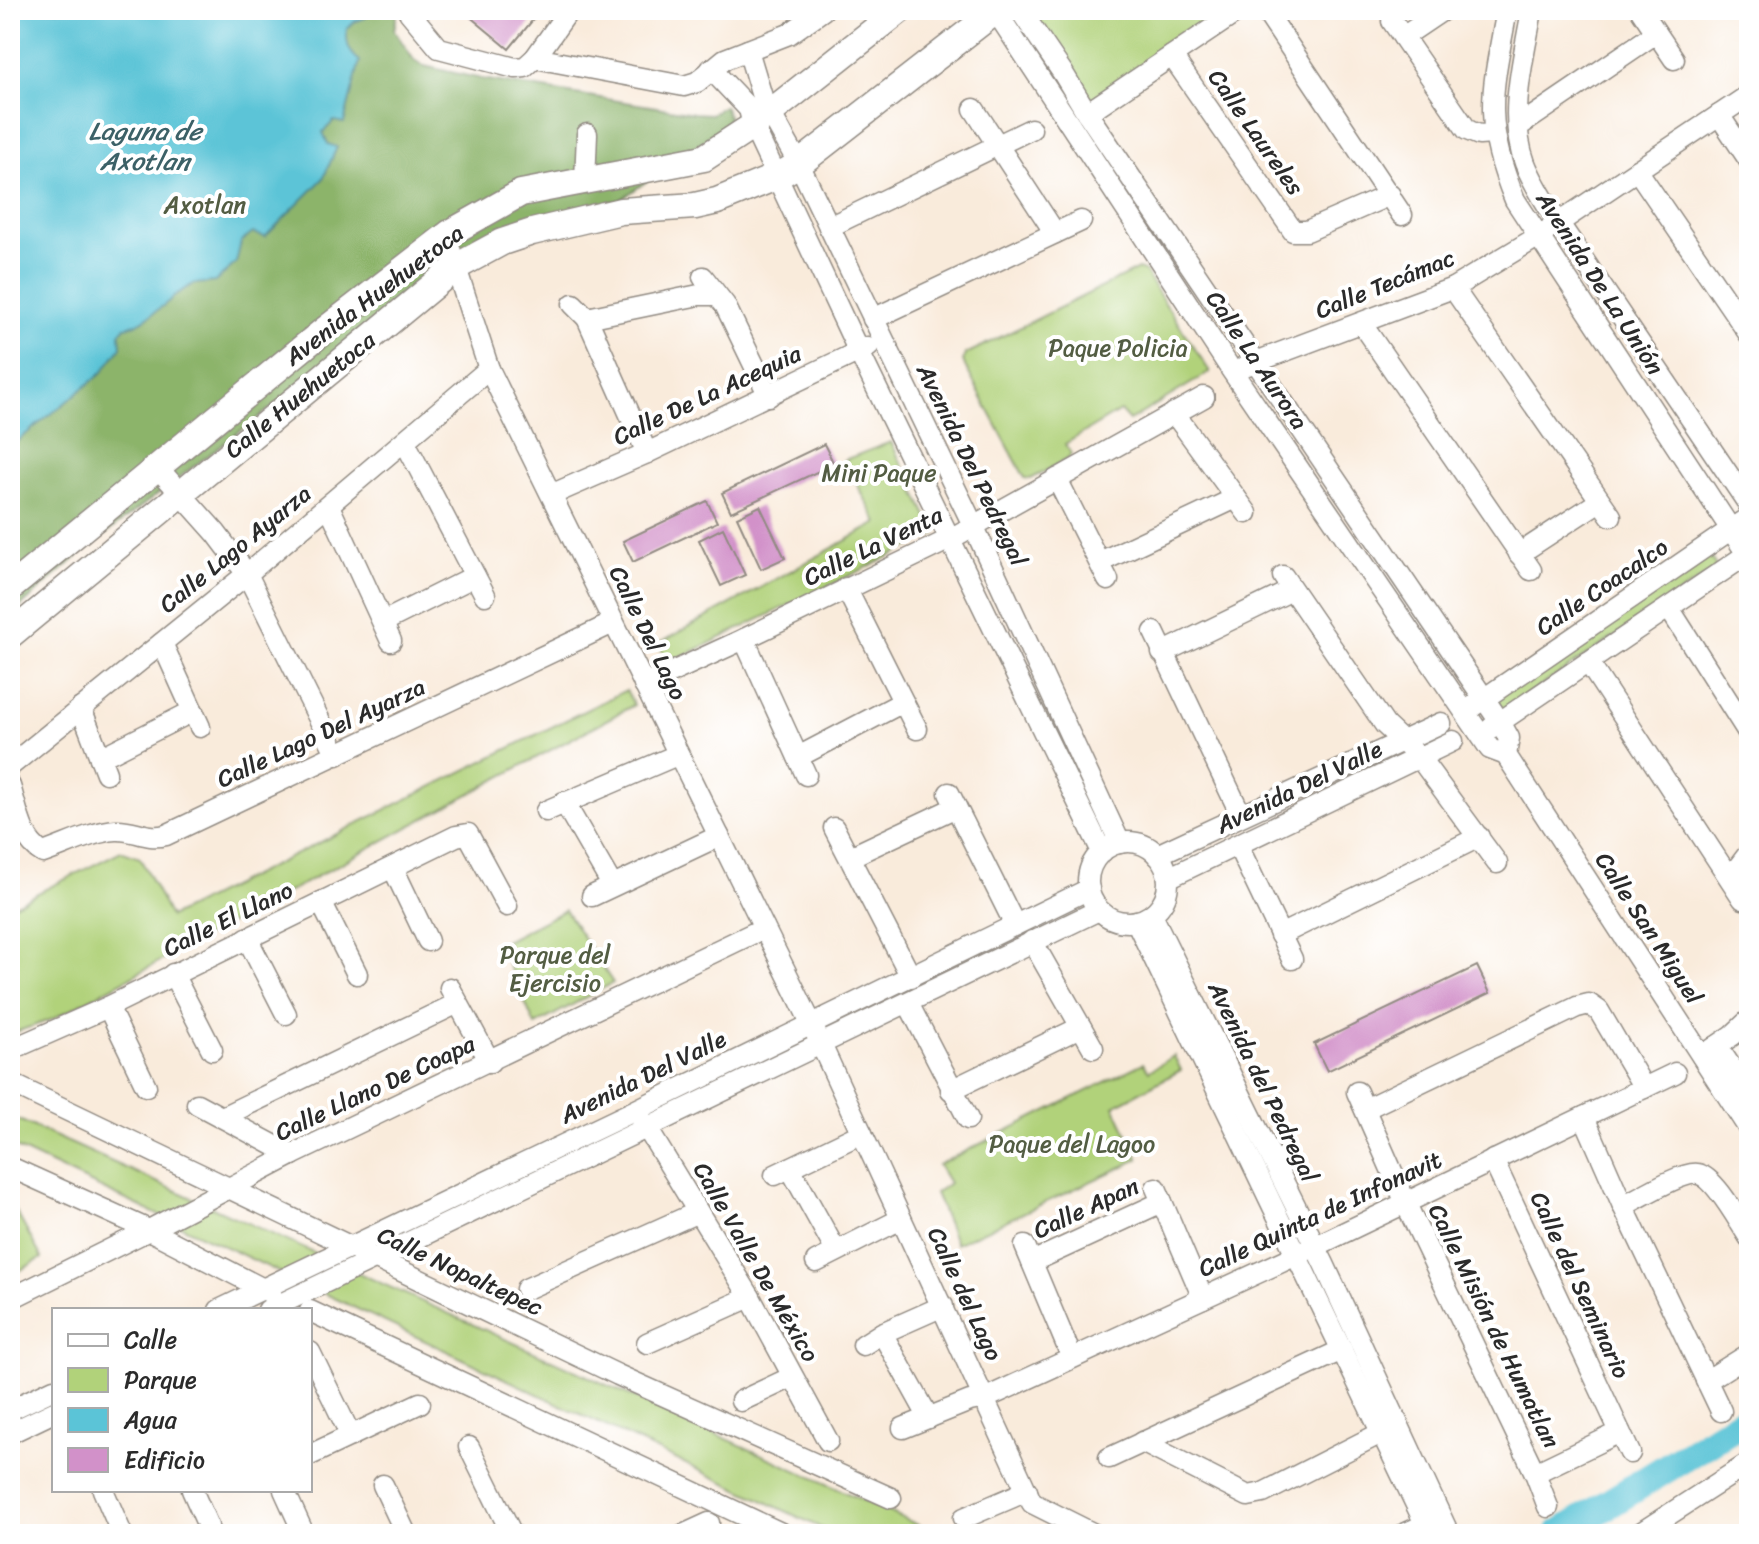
<svg xmlns="http://www.w3.org/2000/svg" width="1759" height="1544" font-family="Sriracha,sans-serif">
  <style>
    .green { fill: #b1d27a; stroke: #6e7e52; stroke-width: 2 }
    .forest { fill: #8cb46a; stroke: #5c704a; stroke-width: 2 }
    .water { fill: #5bc4d7; stroke: #437881; stroke-width: 2 }
    .lines { fill: none; stroke-linecap: round; stroke-linejoin: round }
    .river { stroke: #5bc4d7; stroke-width: 30 }
    .building { fill: #d291c9 }
    .minor-casing { stroke: #928b83; stroke-width: 23 }
    .major-casing { stroke: #928b83; stroke-width: 29 }
    .minor { stroke: #fff; stroke-width: 20 }
    .major { stroke: #fff; stroke-width: 26 }
    .labels { text-anchor: middle; dominant-baseline: central; stroke-width: 8; stroke-linejoin: round; paint-order: stroke }
    .street-label { font-size: 24px; fill: #2b2b2b; stroke: #fff }
    .park-label { font-size: 24px; fill: #535d43; stroke: #fff }
    .water-label { font-size: 26px; font-style: italic; fill: #3c6167; stroke: #fff }
  </style>
  <rect width="100%" height="100%" fill="#fff"/>
  <filter id="ink" filterUnits="userSpaceOnUse"><feTurbulence type="fractalNoise" baseFrequency=".0125" numOctaves="2"/><feDisplacementMap in="SourceGraphic" scale="16" xChannelSelector="R" yChannelSelector="G"/><feConvolveMatrix kernelMatrix="1 2 1 2 8 2 1 2 1" color-interpolation-filters="sRGB"/></filter>
  <filter id="wash" filterUnits="userSpaceOnUse"><feTurbulence type="fractalNoise" baseFrequency=".006" numOctaves="4" result="noise"/><feDisplacementMap in="SourceGraphic" scale="32" xChannelSelector="R" yChannelSelector="G"/><feGaussianBlur stdDeviation="1.8" result="paint"/><feColorMatrix in="noise" values="0 0 0 0 0 0 0 0 0 0 0 0 0 0 0 0 0 1.4 0 .05"/><feComposite in="paint" operator="in"/></filter>
  <g filter="url(#wash)">
    <rect width="100%" height="100%" fill="#f9ebdb"/>
    <!-- green -->
    <g class="green">
      <path d="M1025 10H1228L1091 107Z"/>
      <path d="M1138 269 1144 271 1210 372 1129 421 1120 411 1065 444 1071 453 1069 458 1031 479 1025 478 965 366 963 360 966 354Z"/>
      <path d="M891 442 936 534 669 663 658 644 878 523 844 460Z"/>
      <path d="M1708 553 1717 568 1501 713 1488 701Z"/>
      <path d="M626 690 634 705 53 1019 10 1034V907L121 851 140 858 170 917Z"/>
      <path d="M565 910 613 983 535 1025 499 944Z"/>
      <path d="M1174 1056 1181 1070 1114 1106 1139 1159 956 1244 935 1193 949 1183 938 1165 1143 1063 1149 1071Z"/>
      <path d="M10 1116 938 1534H834L10 1145Z"/>
      <path d="M10 1201 42 1258 10 1276Z"/>
    </g>
    <!-- forest -->
    <path class="forest" d="M10 10H398L394 30 414 60 424 66 482 79 694 113 711 114 724 106 729 118 723 127 620 200 529 220 244 428 87 548 10 616Z"/>
    <!-- water -->
    <path class="water" d="M10 10H367V17L354 22 347 29C346 43 348 52 360 61L344 123 334 121 323 132 328 144 337 147 323 179 265 237 253 233 241 242 236 263 215 282C209 283 201 283 196 284 180 286 150 324 125 327L120 333 121 347 101 374 10 447Z"/>
    <g class="lines">
      <!-- river -->
      <path class="river" d="M1560 1534 1749 1417"/>
    </g>
    <g id="blocks">
      <!-- building -->
      <g class="building">
        <path d="M462 10H541L509 49Z"/>
        <path d="M824 444 834 464 731 512 722 493Z"/>
        <path d="M707 501 717 522 633 562 623 541Z"/>
        <path d="M760 506 785 558 761 569 737 517Z"/>
        <path d="M723 528 745 575 721 586 699 540Z"/>
        <path d="M1477 966 1490 993 1327 1071 1314 1044Z"/>
      </g>
    </g>
  </g>
  <g filter="url(#ink)">
    <use href="#blocks" fill-opacity="0" stroke="#928b83" stroke-width="2"/>
    <g class="lines">
      <defs>
        <g id="minor">
          <path d="M569 10 535 58 684 86 697 82 725 59 789 34 823 10"/>
          <path d="M995 10 1232 371 1490 749 1506 755 1749 1129"/>
          <path d="M1020 10 1063 73 1087 113 1500 722 1509 738 1506 755"/>
          <path d="M1265 10 1402 215"/>
          <path d="M1507 10C1492 91 1482 121 1515 200L1749 557"/>
          <path d="M1532 10C1524 58 1507 115 1525 163 1533 184 1546 203 1558 222L1749 505"/>
          <path d="M1641 10 1674 59"/>
          <path d="M409 12 439 48 515 68 525 67 535 58"/>
          <path d="M1392 21 1467 130 1479 135 1493 134"/>
          <path d="M1403 37 1443 10"/>
          <path d="M748 50 763 100 799 164 973 525 1120 843"/>
          <path d="M1172 56 1293 231H1307L1390 195"/>
          <path d="M711 69 749 109 753 126 859 352 1102 852"/>
          <path d="M974 109 1055 233"/>
          <path d="M1087 113 1240 10"/>
          <path d="M1719 115 1749 160"/>
          <path d="M1519 126 1656 33"/>
          <path d="M1637 170 1749 334"/>
          <path d="M585 181 587 134"/>
          <path d="M829 227 1031 129"/>
          <path d="M446 237 489 369 812 1025 1032 1503 1094 1534"/>
          <path d="M703 277 725 305 769 396"/>
          <path d="M1453 288 1611 516"/>
          <path d="M573 304 587 318 647 453"/>
          <path d="M587 318 699 295H716"/>
          <path d="M873 319 1081 221"/>
          <path d="M1361 323 1531 570"/>
          <path d="M1245 366 1453 288 1539 236 1749 95"/>
          <path d="M1174 413 1247 513"/>
          <path d="M405 442 485 595"/>
          <path d="M157 467 216 533 247 574 337 755"/>
          <path d="M1057 479 1108 580"/>
          <path d="M553 494 647 453 868 347"/>
          <path d="M329 506 391 641"/>
          <path d="M1519 554 1600 501"/>
          <path d="M1100 562 1236 498"/>
          <path d="M1283 576 1385 725 1419 757 1497 863"/>
          <path d="M846 588 917 729"/>
          <path d="M1669 608 1749 734"/>
          <path d="M383 622 475 576"/>
          <path d="M1154 632 1241 815"/>
          <path d="M744 639 806 775"/>
          <path d="M162 643 200 727"/>
          <path d="M1162 653 1292 590"/>
          <path d="M1588 662 1743 899"/>
          <path d="M644 685 744 639 950 539 1204 397"/>
          <path d="M1472 707 1749 517"/>
          <path d="M81 708 106 773"/>
          <path d="M1491 728 1749 553"/>
          <path d="M798 757 903 702"/>
          <path d="M100 758 193 711"/>
          <path d="M10 766 247 574 489 369"/>
          <path d="M10 786C17 808 21 841 43 853 67 845 91 832 116 830 135 829 146 840 166 835L613 623"/>
          <path d="M949 793 1015 925"/>
          <path d="M564 802 612 885"/>
          <path d="M546 811 677 755"/>
          <path d="M834 828 911 977"/>
          <circle cx="1128" cy="882" r="40"/>
          <path d="M1238 846 1292 959"/>
          <path d="M1157 855 1441 723"/>
          <path d="M850 857 956 807"/>
          <path d="M393 868 428 941"/>
          <path d="M1168 878 1453 741"/>
          <path d="M1730 878 1749 853"/>
          <path d="M592 896 719 836"/>
          <path d="M321 902 357 974"/>
          <path d="M1152 915 1324 1264 1449 1534"/>
          <path d="M1136 921 1430 1534"/>
          <path d="M1280 935 1479 837"/>
          <path d="M247 938 286 1014"/>
          <path d="M1032 941 1093 1048"/>
          <path d="M173 974 212 1050"/>
          <path d="M450 988 490 1062"/>
          <path d="M908 1003 968 1119"/>
          <path d="M108 1007 146 1086"/>
          <path d="M1717 1046 1749 1094"/>
          <path d="M10 1050 108 1007 456 836 468 834 507 906"/>
          <path d="M1702 1056 1733 1035 1749 1020"/>
          <path d="M10 1083 618 1375 891 1498"/>
          <path d="M951 1090 1081 1027"/>
          <path d="M1357 1092 1413 1219 1535 1473 1548 1507"/>
          <path d="M197 1104 292 1155"/>
          <path d="M1365 1109 1577 1007 1589 1004 1599 1011 1644 1088"/>
          <path d="M222 1117 458 1003"/>
          <path d="M1584 1117 1623 1206 1721 1411"/>
          <path d="M642 1120 750 1297 828 1441"/>
          <path d="M1493 1160 1630 1453"/>
          <path d="M10 1167 149 1230 271 1293"/>
          <path d="M790 1168 836 1251"/>
          <path d="M775 1175 862 1133"/>
          <path d="M1156 1188 1203 1298"/>
          <path d="M1623 1206C1639 1198 1682 1171 1698 1174 1715 1177 1739 1222 1749 1237"/>
          <path d="M1025 1246 1072 1358"/>
          <path d="M816 1262 901 1219"/>
          <path d="M1032 1262 1162 1202"/>
          <path d="M526 1289 698 1212"/>
          <path d="M10 1299 149 1230 292 1155 764 928"/>
          <path d="M219 1310 636 1110 1089 889"/>
          <path d="M268 1310 1099 910"/>
          <path d="M310 1311 783 1534"/>
          <path d="M882 1333 929 1418"/>
          <path d="M647 1343 750 1297"/>
          <path d="M863 1345 882 1333 943 1306"/>
          <path d="M310 1352 351 1436"/>
          <path d="M1706 1381 1749 1354"/>
          <path d="M741 1401 792 1377"/>
          <path d="M10 1410 54 1389"/>
          <path d="M903 1428 970 1401 986 1398 1314 1247 1675 1073"/>
          <path d="M10 1433 54 1412"/>
          <path d="M1142 1442 1248 1496 1263 1493 1381 1433"/>
          <path d="M469 1447 512 1534"/>
          <path d="M310 1455 420 1403"/>
          <path d="M1109 1458 1342 1350"/>
          <path d="M1535 1473 1620 1432"/>
          <path d="M383 1485 406 1534"/>
          <path d="M103 1490 122 1534"/>
          <path d="M192 1490 208 1526"/>
          <path d="M284 1490 304 1534"/>
          <path d="M964 1518 1027 1491"/>
          <path d="M685 1534 709 1523"/>
          <path d="M1404 1534 1437 1519"/>
          <path d="M1639 1534 1749 1463"/>
        </g>
        <g id="major">
          <path d="M10 588 321 333 450 233 521 193 704 158 753 126 900 10"/>
          <path d="M10 635 456 267 502 242 532 232 621 211 695 206 717 201 778 176 799 164 997 10"/>
        </g>
      </defs>
      <!-- minor casing -->
      <use href="#minor" class="minor-casing"/>
      <!-- major casing -->
      <use href="#major" class="major-casing"/>
      <!-- minor -->
      <use href="#minor" class="minor"/>
      <!-- major -->
      <use href="#major" class="major"/>
    </g>
  </g>
  <g class="labels">
    <!-- street labels -->
    <g class="street-label">
      <text transform="translate(1256 132) rotate(55)">Calle Laureles</text>
      <text transform="translate(1600 283) rotate(57)">Avenida De La Unión</text>
      <text transform="translate(1385 284) rotate(-22)">Calle Tecámac</text>
      <text transform="translate(374 295) rotate(-37)">Avenida Huehuetoca</text>
      <text transform="translate(1257 360) rotate(56)">Calle La Aurora</text>
      <text transform="translate(300 395) rotate(-39)">Calle Huehuetoca</text>
      <text transform="translate(707 395) rotate(-25)">Calle De La Acequia</text>
      <text transform="translate(972 465) rotate(64)">Avenida Del Pedregal</text>
      <text transform="translate(873 546) rotate(-26)">Calle La Venta</text>
      <text transform="translate(235 549) rotate(-39)">Calle Lago Ayarza</text>
      <text transform="translate(1602 587) rotate(-34)">Calle Coacalco</text>
      <text transform="translate(648 633) rotate(64)">Calle Del Lago</text>
      <text transform="translate(321 733) rotate(-25)">Calle Lago Del Ayarza</text>
      <text transform="translate(1299 787) rotate(-26)">Avenida Del Valle</text>
      <text transform="translate(228 919) rotate(-26)">Calle El Llano</text>
      <text transform="translate(1649 928) rotate(57)">Calle San Miguel</text>
      <text transform="translate(643 1077) rotate(-26)">Avenida Del Valle</text>
      <text transform="translate(1263 1082) rotate(64)">Avenida del Pedregal</text>
      <text transform="translate(375 1088) rotate(-25)">Calle Llano De Coapa</text>
      <text transform="translate(1086 1208) rotate(-25)">Calle Apan</text>
      <text transform="translate(1320 1214) rotate(-25)">Calle Quinta de Infonavit</text>
      <text transform="translate(756 1262) rotate(60)">Calle Valle De México</text>
      <text transform="translate(460 1271) rotate(25)">Calle Nopaltepec</text>
      <text transform="translate(1580 1285) rotate(65)">Calle del Seminario</text>
      <text transform="translate(965 1294) rotate(65)">Calle del Lago</text>
      <text transform="translate(1494 1326) rotate(64)">Calle Misión de Humatlan</text>
    </g>
    <!-- park labels -->
    <g class="park-label">
      <text x="205" y="205">Axotlan</text>
      <text x="1118" y="348">Paque Policia</text>
      <text x="879" y="473">Mini Paque</text>
      <text x="555" y="955">Parque del<tspan x="555" dy="28">Ejercisio</tspan></text>
      <text x="1072" y="1144">Paque del Lagoo</text>
    </g>
    <!-- water labels -->
    <g class="water-label">
      <text x="145" y="131">Laguna de<tspan x="145" dy="30">Axotlan</tspan></text>
    </g>
  </g>
  <!-- margin -->
  <rect width="1759" height="1544" fill="none" stroke="#fff" stroke-width="40"/>
  <!-- legend -->
  <rect x="52" y="1308" width="260" height="184" fill="#ffffff" stroke="#aaaaaa" stroke-width="2"/>
  <rect x="68" y="1334" width="40" height="12" fill="#ffffff" stroke="#aaaaaa" stroke-width="2"/>
  <text x="124" y="1348" font-size="24" fill="#2b2b2b">Calle</text>
  <rect x="68" y="1368" width="40" height="24" fill="#b1d27a" stroke="#aaaaaa" stroke-width="2"/>
  <text x="124" y="1388" font-size="24" fill="#2b2b2b">Parque</text>
  <rect x="68" y="1408" width="40" height="24" fill="#5bc4d7" stroke="#aaaaaa" stroke-width="2"/>
  <text x="124" y="1428" font-size="24" fill="#2b2b2b">Agua</text>
  <rect x="68" y="1448" width="40" height="24" fill="#d291c9" stroke="#aaaaaa" stroke-width="2"/>
  <text x="124" y="1468" font-size="24" fill="#2b2b2b">Edificio</text>
</svg>
